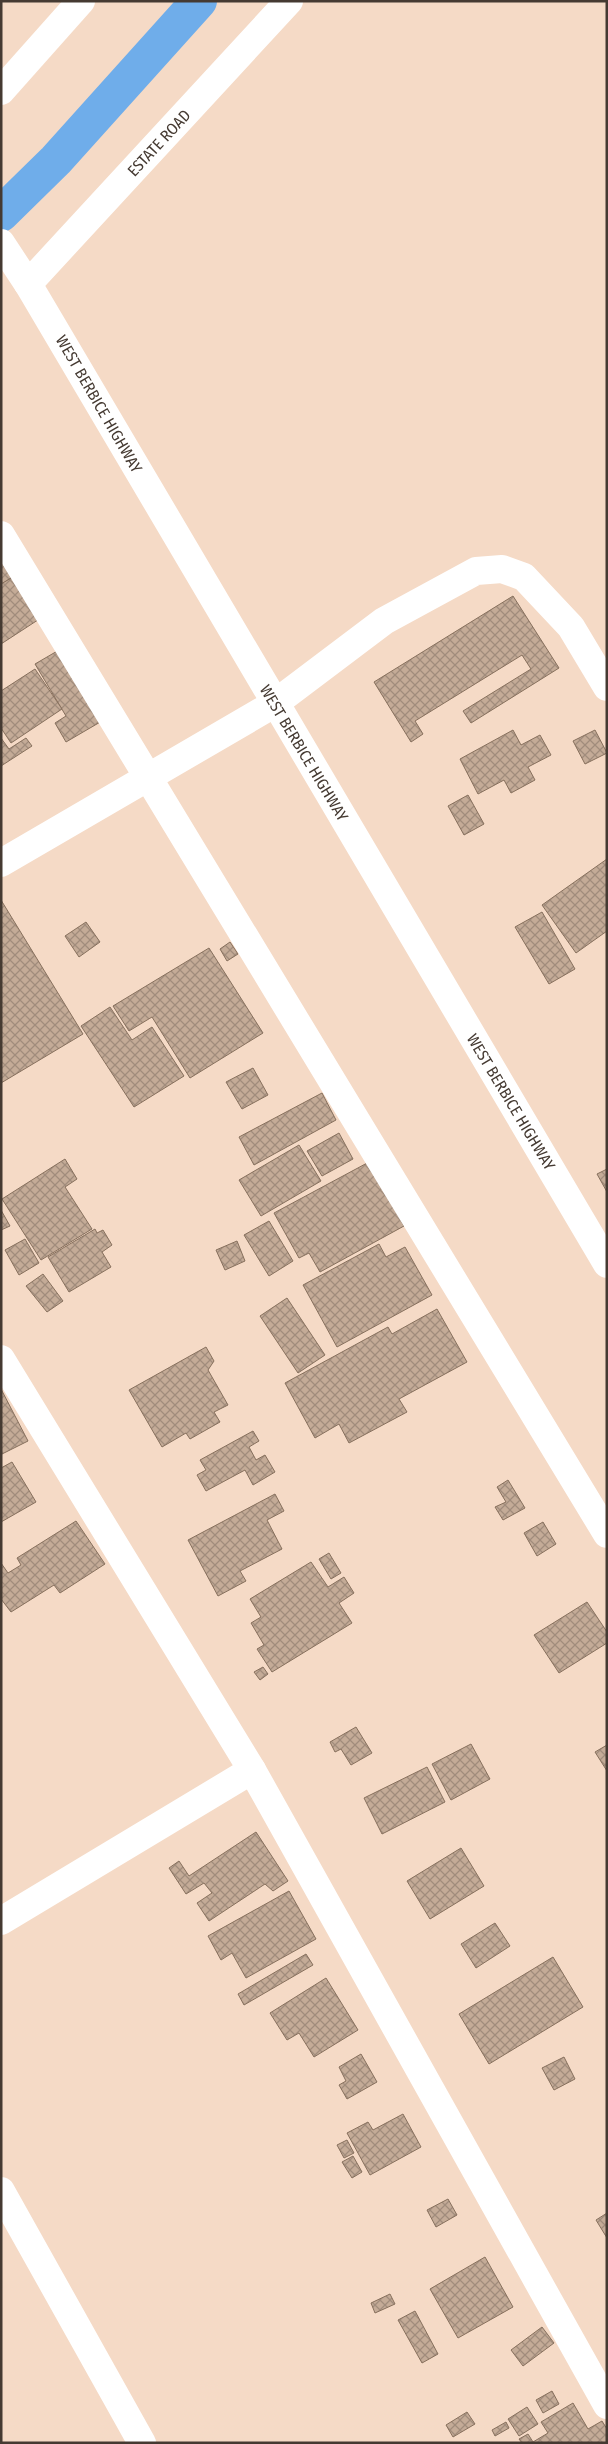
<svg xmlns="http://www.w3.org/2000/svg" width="608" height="2444" font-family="'Fira Sans Condensed',sans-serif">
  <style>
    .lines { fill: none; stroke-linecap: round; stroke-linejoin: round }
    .canal { stroke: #6fadea; stroke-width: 36 }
    .building { fill: url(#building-cross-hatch); stroke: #87705d }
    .minor { stroke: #fff; stroke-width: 28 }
    .primary { stroke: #fff; stroke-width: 28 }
    .labels { text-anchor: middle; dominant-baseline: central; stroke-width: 4; stroke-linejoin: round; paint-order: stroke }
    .street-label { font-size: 16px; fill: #453a32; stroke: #fff }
  </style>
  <defs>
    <pattern id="building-cross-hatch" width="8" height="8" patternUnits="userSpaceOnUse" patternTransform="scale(1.25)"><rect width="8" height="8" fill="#c4ab97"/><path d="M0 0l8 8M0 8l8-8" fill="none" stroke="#a18c7c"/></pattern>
  </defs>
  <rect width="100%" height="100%" fill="#f5dac6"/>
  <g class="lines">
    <!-- canal -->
    <path class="canal" d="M1 214 56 160 199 1"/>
  </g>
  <!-- building -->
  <g class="building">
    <path d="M1 559 18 573 2 584 1 583Z"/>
    <path d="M18 574 44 616 1 644V584Z"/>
    <path d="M513 596 559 668 471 723 463 711 531 669 522 655 415 721 423 734 411 742 374 682Z"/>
    <path d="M59 650 102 721 66 742 55 723 66 716 35 664Z"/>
    <path d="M35 669 62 709 11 743 1 728V691Z"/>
    <path d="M513 730 521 745 540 735 551 755 528 767 535 780 511 793 504 780 478 794 460 759Z"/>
    <path d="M595 730 607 753 585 764 573 741Z"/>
    <path d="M1 738 9 749 26 738 32 746 1 766Z"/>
    <path d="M468 795 484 824 464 835 448 806Z"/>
    <path d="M607 859V931L576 953 542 905Z"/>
    <path d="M1 900 83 1034 1 1083Z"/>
    <path d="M542 912 575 969 549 984 515 927Z"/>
    <path d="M86 922 100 942 79 957 65 936Z"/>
    <path d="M230 942 238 954 227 961 220 949Z"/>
    <path d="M209 948 263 1033 190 1078 152 1017 129 1031 113 1006Z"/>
    <path d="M110 1007 132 1040 152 1027 184 1076 134 1107 81 1026Z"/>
    <path d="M253 1068 268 1095 242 1109 226 1082Z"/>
    <path d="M322 1093 336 1120 254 1165 239 1137Z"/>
    <path d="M339 1133 353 1159 322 1176 307 1151Z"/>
    <path d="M299 1145 321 1181 261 1216 239 1180Z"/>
    <path d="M65 1159 77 1179 65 1187 92 1229 41 1260 2 1199Z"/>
    <path d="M369 1162 404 1226 320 1272 309 1253 299 1258 274 1213Z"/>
    <path d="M607 1169V1192L597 1174Z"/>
    <path d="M1 1210 10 1226 1 1230Z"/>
    <path d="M269 1221 293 1261 269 1276 244 1235Z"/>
    <path d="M95 1229 97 1233 103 1230 112 1245 102 1252 111 1267 69 1292 48 1257Z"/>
    <path d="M25 1239 39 1263 19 1275 5 1250Z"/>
    <path d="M237 1241 245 1261 225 1270 216 1250Z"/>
    <path d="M379 1244 386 1257 405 1247 432 1295 337 1347 303 1285Z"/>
    <path d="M43 1274 63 1301 47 1312 26 1286Z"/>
    <path d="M287 1298 325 1355 298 1373 260 1316Z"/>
    <path d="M437 1309 467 1362 399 1399 407 1412 349 1443 339 1424 315 1438 285 1383 388 1327 392 1334Z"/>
    <path d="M206 1347 214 1361 208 1370 228 1405 214 1412 220 1422 190 1439 186 1433 162 1447 129 1390Z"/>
    <path d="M1 1389 28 1441 2 1454 1 1452Z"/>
    <path d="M253 1431 259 1441 249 1447 256 1460 265 1455 275 1472 253 1485 245 1470 206 1491 197 1475 206 1470 200 1460Z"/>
    <path d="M12 1462 36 1502 1 1522V1468Z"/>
    <path d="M508 1480 525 1508 503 1520 495 1507 506 1502 497 1487Z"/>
    <path d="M275 1494 284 1511 267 1520 282 1549 240 1571 246 1581 218 1596 188 1540Z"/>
    <path d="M76 1521 105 1564 60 1593 54 1585 11 1612 1 1599V1563L8 1573 21 1565 17 1558Z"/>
    <path d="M543 1522 556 1544 537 1556 524 1533Z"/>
    <path d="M329 1553 341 1573 331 1579 319 1559Z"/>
    <path d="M311 1562 328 1587 344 1577 354 1593 339 1603 352 1623 272 1672 257 1649 264 1645 251 1623 261 1617 250 1599Z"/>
    <path d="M587 1602 607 1632V1643L559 1673 534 1635Z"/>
    <path d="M263 1667 268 1674 260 1680 254 1672Z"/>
    <path d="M356 1727 372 1753 351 1765 341 1749 335 1752 330 1742Z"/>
    <path d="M471 1744 490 1779 451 1800 432 1764Z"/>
    <path d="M607 1745V1771L595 1752Z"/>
    <path d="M427 1767 445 1802 382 1834 364 1798Z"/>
    <path d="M256 1832 288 1881 273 1891 265 1884 209 1921 197 1903 212 1893 204 1883 186 1894 169 1868 179 1861 189 1876Z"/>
    <path d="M461 1848 484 1886 430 1919 407 1881Z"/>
    <path d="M289 1891 316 1939 246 1978 232 1953 221 1960 208 1936Z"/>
    <path d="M495 1923 510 1946 476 1968 461 1944Z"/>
    <path d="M306 1954 313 1965 244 2005 238 1994Z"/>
    <path d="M553 1957 583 2007 489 2064 459 2014Z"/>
    <path d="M326 1978 358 2030 314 2057 299 2033 287 2040 270 2013Z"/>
    <path d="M361 2054 377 2082 347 2099 339 2085 346 2081 339 2067Z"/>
    <path d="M564 2057 575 2079 554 2090 542 2068Z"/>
    <path d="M403 2114 421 2147 370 2175 347 2133 368 2122 373 2130Z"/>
    <path d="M347 2140 354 2153 344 2158 337 2145Z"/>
    <path d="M353 2156 362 2172 352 2178 342 2162Z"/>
    <path d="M448 2199 457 2215 436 2227 427 2210Z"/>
    <path d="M607 2213V2238L596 2220Z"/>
    <path d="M485 2257 513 2307 458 2338 430 2289Z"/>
    <path d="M390 2294 395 2304 375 2313 371 2303Z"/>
    <path d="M415 2311 438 2354 422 2363 398 2320Z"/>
    <path d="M542 2327 554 2343 523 2366 511 2350Z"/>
    <path d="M552 2391 559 2404 543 2413 536 2400Z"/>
    <path d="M573 2403 588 2429 602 2421 607 2429V2443H522L519 2439 528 2434 533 2442 548 2433 541 2422Z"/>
    <path d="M527 2407 538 2424 519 2436 508 2419Z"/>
    <path d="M467 2412 475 2424 453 2437 446 2425Z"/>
    <path d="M506 2422 509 2428 495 2436 492 2430Z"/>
  </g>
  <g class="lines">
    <!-- minor -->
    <g class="minor">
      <path d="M1 91 81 1"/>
      <path d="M28 284 289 1"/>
      <path d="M1 535 607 1534"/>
      <path d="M1 863 274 704 384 621 476 571 502 569 524 577 571 627 607 687"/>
      <path d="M1 1359 252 1770 607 2405"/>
      <path d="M1 1921 252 1770"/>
      <path d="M1 2191 142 2443"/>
    </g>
    <!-- primary -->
    <path class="primary" d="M1 243 28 284 607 1264"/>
  </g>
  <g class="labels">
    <!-- street labels -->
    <g class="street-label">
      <text transform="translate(159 143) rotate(-47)">ESTATE ROAD</text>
      <text transform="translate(99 404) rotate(60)">WEST BERBICE HIGHWAY</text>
      <text transform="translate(304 753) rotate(59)">WEST BERBICE HIGHWAY</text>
      <text transform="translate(511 1102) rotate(59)">WEST BERBICE HIGHWAY</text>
    </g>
  </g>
  <!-- border -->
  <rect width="608" height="2444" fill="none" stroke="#453a32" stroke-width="5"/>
</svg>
